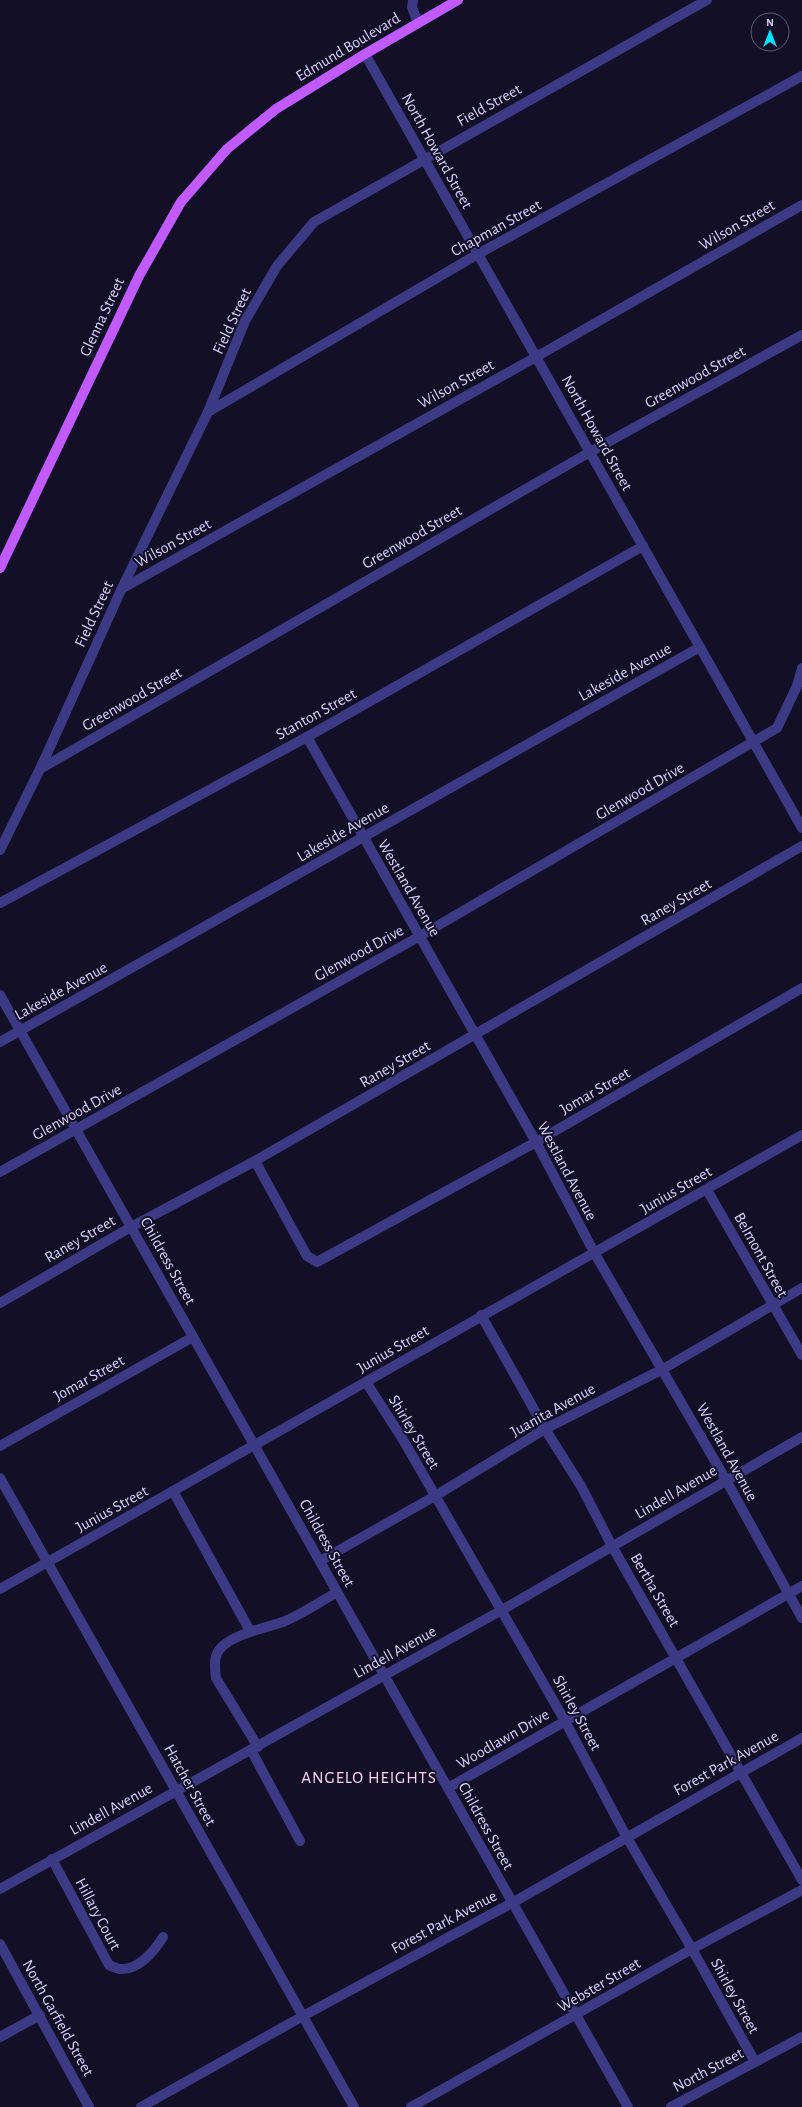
<svg xmlns="http://www.w3.org/2000/svg" width="802" height="2107" font-family="'Alegreya Sans',sans-serif">
  <style>
    .lines { fill: none; stroke-linecap: round; stroke-linejoin: round }
    .minor { stroke: #3d3a85; stroke-width: 10 }
    .major { stroke: #c25bff; stroke-width: 10 }
    .labels { text-anchor: middle; dominant-baseline: central; stroke-width: 4; stroke-linejoin: round; paint-order: stroke }
    .street-label { font-size: 16px; fill: #d9d4ff; stroke: #130f26 }
    .neighbourhood-label { font-size: 17px; letter-spacing: 1px; fill: #ffd6f0; stroke: #130f26 }
  </style>
  <rect width="100%" height="100%" fill="#130f26"/>
  <g class="lines">
    <!-- minor -->
    <g class="minor">
      <path d="M413 0 412 7 418 23"/>
      <path d="M365 54 802 828"/>
      <path d="M208 412 478 254 802 76"/>
      <path d="M123 588 536 357 802 205"/>
      <path d="M307 737 536 1142 595 1254 726 1480 802 1618"/>
      <path d="M40 769 590 452 802 335"/>
      <path d="M0 850 40 769 122 588 208 412 245 321 277 266 314 222 707 0"/>
      <path d="M0 903 307 737 643 546"/>
      <path d="M0 995 628 2107"/>
      <path d="M0 1042 700 647"/>
      <path d="M255 1161 307 1256 317 1262 536 1142 802 988"/>
      <path d="M0 1172 420 936 777 728 797 686 802 668"/>
      <path d="M707 1190 802 1355"/>
      <path d="M0 1303 131 1227 255 1161 802 846"/>
      <path d="M481 1315 545 1429 581 1486 612 1546 802 1880"/>
      <path d="M366 1382 402 1438 565 1721 626 1836 692 1949 755 2062"/>
      <path d="M0 1446 193 1337"/>
      <path d="M0 1478 354 2107"/>
      <path d="M173 1491 250 1631"/>
      <path d="M320 1561 435 1496 545 1429 663 1369 802 1288"/>
      <path d="M0 1589 802 1135"/>
      <path d="M258 1747 216 1678C215 1670 214 1664 216 1656 222 1636 265 1628 283 1622 301 1615 320 1602 337 1592"/>
      <path d="M251 1750 300 1841"/>
      <path d="M448 1788 802 1586"/>
      <path d="M52 1859 109 1965C112 1966 117 1969 121 1969 139 1970 155 1950 163 1937"/>
      <path d="M0 1889 502 1610 802 1437"/>
      <path d="M0 1944 89 2107"/>
      <path d="M0 2037 40 2015"/>
      <path d="M141 2107 303 2016 512 1903 802 1738"/>
      <path d="M411 2107 692 1949 802 1890"/>
      <path d="M671 2107 802 2037"/>
    </g>
    <!-- major -->
    <path class="major" d="M0 568 139 276 181 202 227 149 276 109 365 54 458 0"/>
  </g>
  <g class="labels">
    <!-- street labels -->
    <g class="street-label">
      <text transform="translate(348 47) rotate(-31)">Edmund Boulevard</text>
      <text transform="translate(489 105) rotate(-29)">Field Street</text>
      <text transform="translate(437 151) rotate(61)">North Howard Street</text>
      <text transform="translate(737 225) rotate(-30)">Wilson Street</text>
      <text transform="translate(496 228) rotate(-29)">Chapman Street</text>
      <text transform="translate(102 317) rotate(-65)">Glenna Street</text>
      <text transform="translate(232 321) rotate(-65)">Field Street</text>
      <text transform="translate(695 377) rotate(-29)">Greenwood Street</text>
      <text transform="translate(456 384) rotate(-29)">Wilson Street</text>
      <text transform="translate(597 433) rotate(61)">North Howard Street</text>
      <text transform="translate(412 537) rotate(-30)">Greenwood Street</text>
      <text transform="translate(173 543) rotate(-29)">Wilson Street</text>
      <text transform="translate(94 614) rotate(-65)">Field Street</text>
      <text transform="translate(625 672) rotate(-29)">Lakeside Avenue</text>
      <text transform="translate(132 699) rotate(-30)">Greenwood Street</text>
      <text transform="translate(316 714) rotate(-29)">Stanton Street</text>
      <text transform="translate(640 791) rotate(-30)">Glenwood Drive</text>
      <text transform="translate(343 832) rotate(-30)">Lakeside Avenue</text>
      <text transform="translate(409 888) rotate(60)">Westland Avenue</text>
      <text transform="translate(676 902) rotate(-30)">Raney Street</text>
      <text transform="translate(359 953) rotate(-29)">Glenwood Drive</text>
      <text transform="translate(61 991) rotate(-29)">Lakeside Avenue</text>
      <text transform="translate(395 1064) rotate(-30)">Raney Street</text>
      <text transform="translate(595 1091) rotate(-30)">Jomar Street</text>
      <text transform="translate(77 1112) rotate(-29)">Glenwood Drive</text>
      <text transform="translate(567 1171) rotate(62)">Westland Avenue</text>
      <text transform="translate(676 1190) rotate(-30)">Junius Street</text>
      <text transform="translate(80 1239) rotate(-30)">Raney Street</text>
      <text transform="translate(761 1255) rotate(61)">Belmont Street</text>
      <text transform="translate(168 1261) rotate(61)">Childress Street</text>
      <text transform="translate(393 1349) rotate(-30)">Junius Street</text>
      <text transform="translate(89 1378) rotate(-29)">Jomar Street</text>
      <text transform="translate(553 1410) rotate(-29)">Juanita Avenue</text>
      <text transform="translate(414 1432) rotate(59)">Shirley Street</text>
      <text transform="translate(727 1452) rotate(61)">Westland Avenue</text>
      <text transform="translate(676 1492) rotate(-30)">Lindell Avenue</text>
      <text transform="translate(112 1509) rotate(-29)">Junius Street</text>
      <text transform="translate(327 1543) rotate(61)">Childress Street</text>
      <text transform="translate(655 1590) rotate(60)">Bertha Street</text>
      <text transform="translate(395 1652) rotate(-29)">Lindell Avenue</text>
      <text transform="translate(577 1713) rotate(61)">Shirley Street</text>
      <text transform="translate(503 1739) rotate(-30)">Woodlawn Drive</text>
      <text transform="translate(726 1763) rotate(-29)">Forest Park Avenue</text>
      <text transform="translate(190 1785) rotate(61)">Hatcher Street</text>
      <text transform="translate(111 1809) rotate(-29)">Lindell Avenue</text>
      <text transform="translate(486 1826) rotate(61)">Childress Street</text>
      <text transform="translate(98 1914) rotate(62)">Hillary Court</text>
      <text transform="translate(444 1922) rotate(-28)">Forest Park Avenue</text>
      <text transform="translate(599 1985) rotate(-30)">Webster Street</text>
      <text transform="translate(735 1996) rotate(61)">Shirley Street</text>
      <text transform="translate(58 2018) rotate(61)">North Garfield Street</text>
      <text transform="translate(708 2070) rotate(-28)">North Street</text>
    </g>
    <!-- neighbourhood labels -->
    <g class="neighbourhood-label">
      <text x="369" y="1777">ANGELO HEIGHTS</text>
    </g>
  </g>
  <!-- north arrow -->
  <g transform="translate(770 32)"><circle r="19" fill="#130f26" stroke="#625e7d"/>
  <path d="M0-3L7 15L0 10L-7 15Z" fill="#00e5ff"/>
  <text y="-6" font-size="11" font-weight="bold" text-anchor="middle" fill="#d9d4ff">N</text>
  </g>
</svg>
